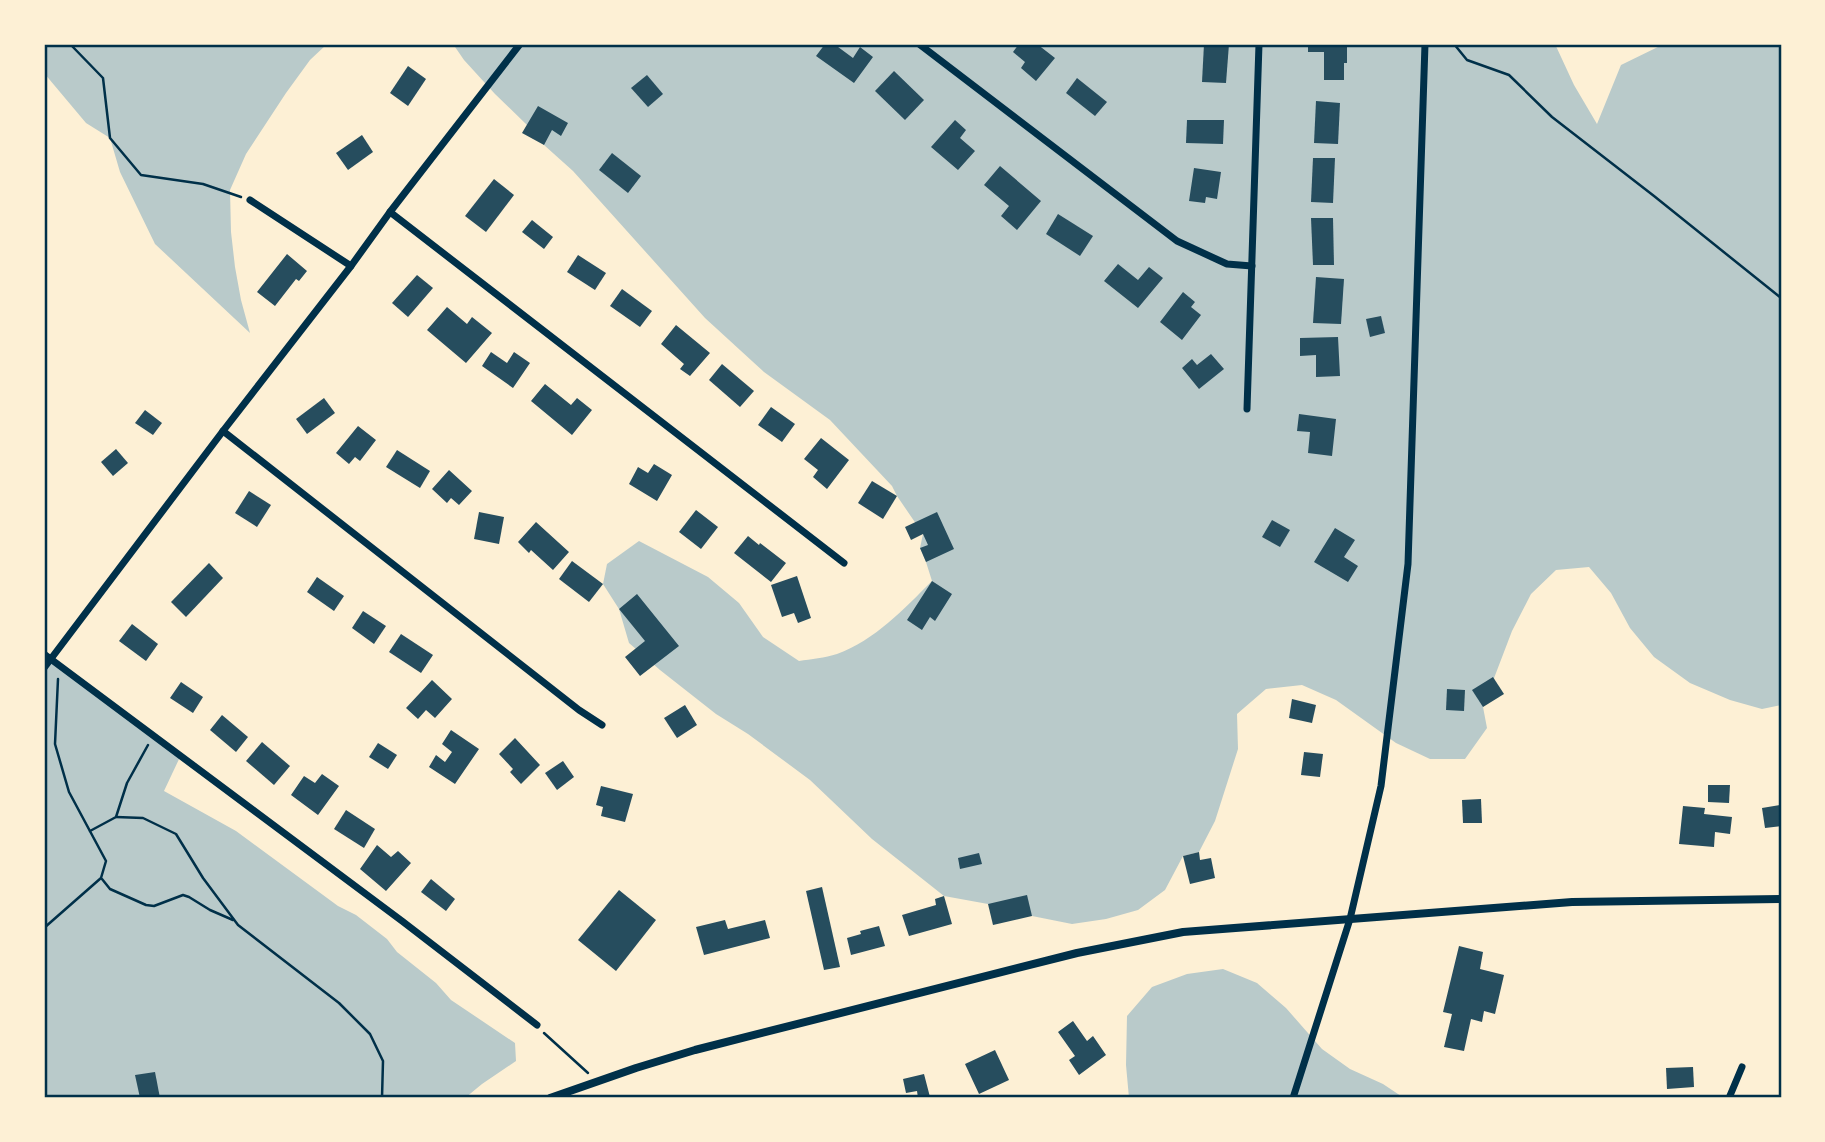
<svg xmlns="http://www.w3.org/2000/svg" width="1825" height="1142" font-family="'Space Grotesk',sans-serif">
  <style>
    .green { fill: #b9caca }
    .building { fill: #264d5e }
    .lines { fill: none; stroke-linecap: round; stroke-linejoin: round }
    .path { stroke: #003049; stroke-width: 2.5 }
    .minor { stroke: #003049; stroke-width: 7 }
    .tertiary { stroke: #003049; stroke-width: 8 }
    .neatline { fill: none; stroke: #003049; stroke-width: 2.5 }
  </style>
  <rect width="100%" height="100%" fill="#fdf0d5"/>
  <!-- green -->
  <g class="green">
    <path d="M44 44H327L310 60 286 93 246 154 230 190 231 232 235 267 241 300 250 333 155 244 120 172 110 138 86 123 44 73Z"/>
    <path d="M453 44H1555L1574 85 1597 124 1621 65 1664 44H1781V705L1762 709 1730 700 1690 683 1654 657 1630 628 1611 593 1589 567 1556 570 1531 594 1512 631 1483 707 1487 728 1465 759H1430L1396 743 1336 700 1302 685 1266 689 1237 714 1238 749 1215 821 1199 852 1183 856 1165 890 1138 910 1106 919 1072 924 1032 916 988 904 944 896 872 839 810 780 748 734 716 714 660 670 629 643 619 609 603 584 607 564 639 541 708 577 739 603 763 637 799 661C811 659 825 658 837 654 875 640 904 609 932 581L926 562 920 548 923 534 897 496 892 486 830 420 764 372 705 318 573 171 544 145 527 125 495 94 464 60Z"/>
    <path d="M50 659 180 757 164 791 236 831 338 906 356 915 387 939 397 952 436 983 451 1000 515 1043 516 1061 482 1084 465 1098H44V668Z"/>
    <path d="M1223 969 1257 983 1286 1008 1322 1049 1350 1069 1383 1084 1404 1098H1129L1126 1065 1127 1016 1152 987 1187 974Z"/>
  </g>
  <!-- building -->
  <g class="building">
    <path d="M825 44H834L853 58 860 47 873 57 854 83 816 56Z"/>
    <path d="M1019 44H1037L1055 58 1036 81 1021 68 1025 62 1013 52Z"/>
    <path d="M1204 44H1229L1226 83 1202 82Z"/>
    <path d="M1308 44H1347V63H1344V80H1324V52H1308Z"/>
    <path d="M408 66 426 79 408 106 390 93Z"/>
    <path d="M894 71 924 100 905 120 875 91Z"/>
    <path d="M647 75 663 94 648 107 631 88Z"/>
    <path d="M1077 78 1107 102 1095 116 1066 93Z"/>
    <path d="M1316 101 1340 103 1338 144 1314 143Z"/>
    <path d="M538 106 568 123 561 136 552 130 544 145 522 133Z"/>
    <path d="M955 120 966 130 960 138 975 151 958 170 931 147Z"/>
    <path d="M1187 120H1224L1223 144 1186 143Z"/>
    <path d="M362 135 373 152 348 170 336 153Z"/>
    <path d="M612 153 641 176 628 193 599 170Z"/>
    <path d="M1313 158H1335L1333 203 1311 202Z"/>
    <path d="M1000 166 1041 201 1017 230 1001 216 1009 206 984 185Z"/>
    <path d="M1194 168 1221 172 1217 199 1206 197 1205 203 1189 201Z"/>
    <path d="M494 179 514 195 486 232 465 216Z"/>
    <path d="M1058 214 1093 236 1080 256 1046 234Z"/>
    <path d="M1311 218H1333L1334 265H1313Z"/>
    <path d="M532 220 553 237 544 249 522 232Z"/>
    <path d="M287 254 307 271 299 281 296 279 275 306 257 292Z"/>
    <path d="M578 255 606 273 595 290 567 272Z"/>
    <path d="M1118 264 1138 280 1149 267 1163 278 1138 308 1104 281Z"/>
    <path d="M417 275 433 288 408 317 392 303Z"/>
    <path d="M1316 277 1344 279 1341 324 1313 323Z"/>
    <path d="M622 289 652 311 640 327 610 306Z"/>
    <path d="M1183 292 1195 302 1191 307 1201 315 1182 340 1160 322Z"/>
    <path d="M447 307 467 324 472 317 492 333 466 363 427 330Z"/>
    <path d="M1381 316 1385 333 1370 337 1366 319Z"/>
    <path d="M676 325 710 353 690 376 680 369 684 364 661 344Z"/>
    <path d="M1338 337 1340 376 1316 377V355L1300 356V338Z"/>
    <path d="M491 352 507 363 514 352 530 363 513 388 482 366Z"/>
    <path d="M1211 354 1224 369 1199 389 1182 368 1192 359 1197 365Z"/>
    <path d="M722 364 754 391 740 407 709 380Z"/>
    <path d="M545 384 571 405 577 398 592 410 572 435 531 401Z"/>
    <path d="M324 398 335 413 307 434 296 419Z"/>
    <path d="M771 407 795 424 782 442 758 425Z"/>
    <path d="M145 410 162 423 153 435 135 423Z"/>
    <path d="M1299 414 1336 419 1332 456 1308 453 1310 432 1297 431Z"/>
    <path d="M358 426 376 440 360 461 355 457 349 464 336 453Z"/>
    <path d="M821 438 849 460 827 489 813 477 818 470 804 459Z"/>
    <path d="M116 449 128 463 113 476 101 462Z"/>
    <path d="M397 450 430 471 420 488 386 467Z"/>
    <path d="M654 464 672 475 657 501 629 484 638 467 648 473Z"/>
    <path d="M449 470 472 491 459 505 451 498 447 503 432 489Z"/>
    <path d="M872 481 897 496 883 519 858 503Z"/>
    <path d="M249 491 271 505 257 527 235 513Z"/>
    <path d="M696 510 718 527 701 549 679 532Z"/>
    <path d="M479 512 504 517 499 544 474 539Z"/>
    <path d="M937 512 954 549 926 562 920 548 928 545 923 534 911 540 905 527Z"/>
    <path d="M1272 520 1290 530 1280 547 1262 537Z"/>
    <path d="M536 522 569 552 553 570 531 550 529 553 518 542Z"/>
    <path d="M1335 528 1355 540 1344 557 1358 566 1348 582 1314 562Z"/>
    <path d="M748 536 759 545 760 543 786 563 771 582 734 553Z"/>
    <path d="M572 561 603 584 589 602 559 579Z"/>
    <path d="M209 563 223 578 186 617 171 602Z"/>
    <path d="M797 576 811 618 798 623 794 613 782 617 771 585Z"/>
    <path d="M317 577 344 596 334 611 307 592Z"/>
    <path d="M932 581 952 594 935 621 930 617 922 630 907 620Z"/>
    <path d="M637 594 679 646 640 676 625 657 645 641 619 609Z"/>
    <path d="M363 611 386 626 374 644 352 628Z"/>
    <path d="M132 624 158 644 146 661 119 641Z"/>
    <path d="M401 634 433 655 421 673 389 652Z"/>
    <path d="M1493 677 1504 694 1483 707 1472 690Z"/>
    <path d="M432 680 452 699 435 718 426 710 418 719 406 708Z"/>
    <path d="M181 682 203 697 193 713 170 698Z"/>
    <path d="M1447 689 1465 690 1464 711 1446 710Z"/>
    <path d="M1292 699 1316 705 1312 723 1289 718Z"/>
    <path d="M685 705 697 725 677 738 664 718Z"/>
    <path d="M222 715 248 737 236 752 210 730Z"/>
    <path d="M451 730 479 749 455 784 429 767 436 755 445 762 452 752 442 744Z"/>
    <path d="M515 738 540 765 521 784 510 772 513 769 499 754Z"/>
    <path d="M262 742 290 766 274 785 246 761Z"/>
    <path d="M378 743 397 755 388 769 369 757Z"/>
    <path d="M1304 752 1323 754 1320 777 1301 775Z"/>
    <path d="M563 761 574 777 557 790 545 773Z"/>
    <path d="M322 774 339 786 318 815 291 795 304 776 315 783Z"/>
    <path d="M1708 785H1730L1729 803 1708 802Z"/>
    <path d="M601 786 633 794 625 822 601 816 603 807 596 805Z"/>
    <path d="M1481 799 1482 823H1463L1462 800Z"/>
    <path d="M1780 805 1781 826 1765 828 1762 808Z"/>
    <path d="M1683 806 1705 808 1704 814 1732 817 1730 834 1715 832 1714 847 1679 844Z"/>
    <path d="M346 810 375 829 364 848 334 829Z"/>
    <path d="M377 845 391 857 398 851 411 863 386 891 360 869Z"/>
    <path d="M1199 852 1200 860 1211 858 1215 878 1190 884 1183 856Z"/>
    <path d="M979 853 982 864 960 869 958 858Z"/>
    <path d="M431 879 455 899 446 911 421 892Z"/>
    <path d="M822 887 840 967 824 970 806 891Z"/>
    <path d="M619 890 656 920 616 971 578 940Z"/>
    <path d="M1027 895 1032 916 993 925 988 904Z"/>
    <path d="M944 896 952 924 909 936 902 915 936 905 935 899Z"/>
    <path d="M725 920 728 929 765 920 770 938 704 955 696 927Z"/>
    <path d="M879 926 885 946 851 955 847 938 861 934 860 931Z"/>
    <path d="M1459 946 1483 952 1480 969 1504 975 1495 1014 1484 1011 1482 1022 1471 1019 1464 1051 1444 1047 1452 1014 1443 1012Z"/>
    <path d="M1073 1021 1087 1041 1093 1036 1106 1055 1079 1075 1069 1060 1075 1056 1058 1032Z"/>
    <path d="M995 1050 1009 1080 979 1094 965 1064Z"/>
    <path d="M1693 1067 1694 1087 1667 1089 1666 1068Z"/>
    <path d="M155 1072 160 1098H140L135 1075Z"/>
    <path d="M924 1074 930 1097 918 1098 917 1091 906 1093 903 1079Z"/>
  </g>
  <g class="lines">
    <!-- path -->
    <g class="path">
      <path d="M70 44 103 78 110 138 141 175 203 184 241 197"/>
      <path d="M1454 44 1467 60 1509 75 1552 117 1654 196 1781 298"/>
      <path d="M116 817 143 818 176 834 203 878 238 925 339 1003 370 1034 383 1061 382 1098"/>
      <path d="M90 831 116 817 127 783 148 745"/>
      <path d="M102 879 110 889 146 905 154 906 183 895 189 897 210 910 233 920"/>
      <path d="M44 928 101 878 106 861 69 792 55 744 58 679"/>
      <path d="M544 1033 588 1073"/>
    </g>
    <!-- minor -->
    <g class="minor">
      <path d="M919 44 1177 241 1227 264 1252 266"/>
      <path d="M250 200 351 266"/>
      <path d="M390 212 844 563"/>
      <path d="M1247 409 1259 44"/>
      <path d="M223 431 579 710 602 725"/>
      <path d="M44 654 402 921 537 1025"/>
      <path d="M44 668 223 431 351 266 390 212 520 44"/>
      <path d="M1293 1098 1350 919 1381 786 1408 564 1425 44"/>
      <path d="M1729 1098 1742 1067"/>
    </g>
    <!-- tertiary -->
    <path class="tertiary" d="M550 1098 636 1068 695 1050 1077 953 1183 932 1572 902 1781 899"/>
  </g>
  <!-- border -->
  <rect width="1825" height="1142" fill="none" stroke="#fdf0d5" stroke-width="91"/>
  <rect x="46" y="46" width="1734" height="1050" class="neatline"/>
</svg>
